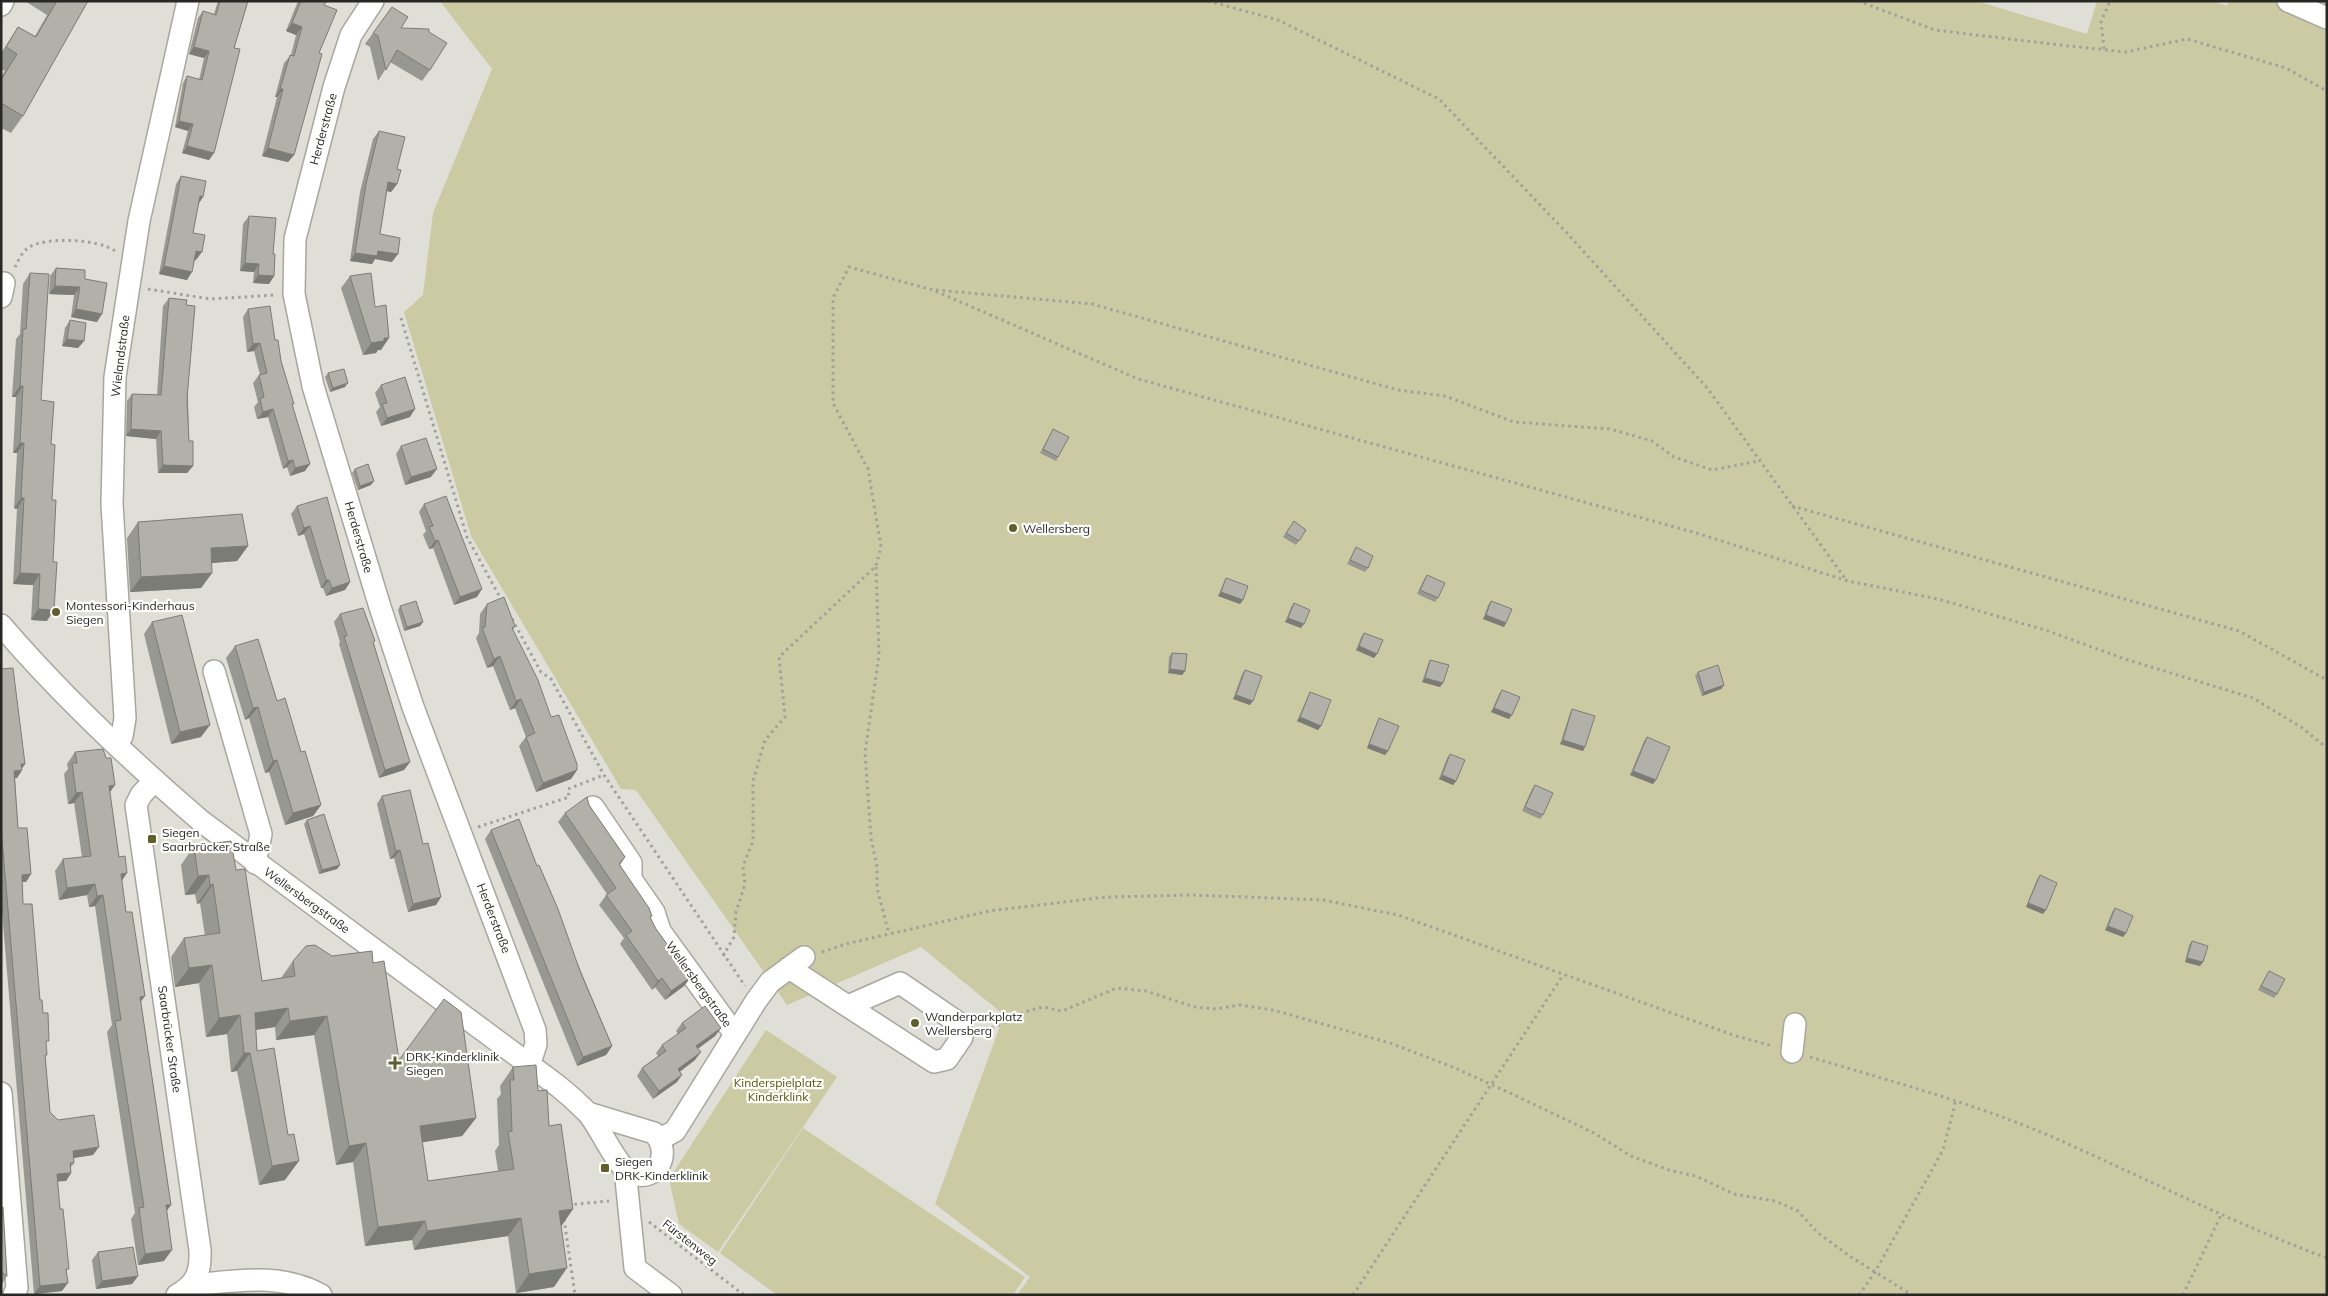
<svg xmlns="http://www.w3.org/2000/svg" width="2328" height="1296" font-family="Mulish,sans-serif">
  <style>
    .green { fill: #cbcaa3 }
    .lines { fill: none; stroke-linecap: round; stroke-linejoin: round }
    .minor-casing { stroke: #a7a7a0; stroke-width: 24 }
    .path { stroke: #a1a19b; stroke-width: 3; stroke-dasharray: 2.5 4; stroke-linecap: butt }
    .minor { stroke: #fff; stroke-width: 21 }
    .wall { fill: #989892 }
    .shaded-wall { fill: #7c7c77 }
    .building { fill: #b1b1aa; stroke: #7c7c77 }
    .poi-dot { fill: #605e2b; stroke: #fffffe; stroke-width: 2 }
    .labels { text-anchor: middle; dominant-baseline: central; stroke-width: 4.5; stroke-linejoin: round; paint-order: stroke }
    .street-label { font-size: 12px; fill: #272724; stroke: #fffffe }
    .poi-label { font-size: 12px; fill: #272724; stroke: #fffffe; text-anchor: start }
    .park-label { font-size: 12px; fill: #585507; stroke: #fffffe }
  </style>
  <rect width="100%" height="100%" fill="#dfdfd8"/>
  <!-- green -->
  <g class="green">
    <path d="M440 1H1976L2087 34 2097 1H2214L2227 6 2229 1H2327V1295H1017L1030 1277 935 1204 1004 1015 921 947 787 1005 636 790 621 789 471 536 404 312 423 295 433 213 492 69Z"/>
    <path d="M766 1030 837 1077 718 1252 679 1224 669 1179Z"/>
    <path d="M803 1128 1025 1277 1013 1295H777L720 1253Z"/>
  </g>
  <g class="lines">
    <defs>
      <g id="minor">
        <path d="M373 1 351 35 334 87 295 239 294 294 313 386 380 607 413 707 535 1030 536 1044 530 1063"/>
        <path d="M2288 1 2327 18"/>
        <path d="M1 5 3 1"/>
        <path d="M1 297 4 283"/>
        <path d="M1 625C62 696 130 760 201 821L558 1086C568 1094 578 1103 587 1112 599 1125 616 1165 629 1172 655 1186 674 1154 654 1133L588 1113"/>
        <path d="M214 671 261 834 255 863"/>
        <path d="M117 745 122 736 125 718 112 504 115 377 139 221 188 1"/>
        <path d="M154 781 141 795 136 805 200 1250C201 1271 197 1284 177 1295"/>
        <path d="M593 807 631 863V879L654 912 660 931 734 1033"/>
        <path d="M789 968 934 1062 947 1059 962 1037 960 1024 900 983 848 1006"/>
        <path d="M1792 1052 1795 1024"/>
        <path d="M1 1093 17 1288 14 1295"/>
        <path d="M660 1139 675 1131 756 1001 770 982 804 957"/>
        <path d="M625 1169 635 1268 671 1295"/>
        <path d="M192 1285C237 1281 280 1272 321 1295"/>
      </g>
    </defs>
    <!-- minor casing -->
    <use href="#minor" class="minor-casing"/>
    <!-- path -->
    <g class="path">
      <path d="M1208 1 1278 20 1439 99 1566 232 1708 389 1847 581"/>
      <path d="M1858 1 1935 30 2051 44 2126 52 2187 39 2286 68 2327 91"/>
      <path d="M2104 49 2101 22 2110 1"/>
      <path d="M15 267C18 261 22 252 28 248 45 236 99 239 115 251"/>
      <path d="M148 289 210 299 276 295"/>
      <path d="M936 290 1092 304 1398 390 1445 396 1514 422 1610 429 1652 441 1674 457 1712 470 1759 461"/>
      <path d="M401 318 467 537 502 601"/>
      <path d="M1792 506 2239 631 2327 680"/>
      <path d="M876 567 879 655 865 753 871 838 877 867V888L889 934"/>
      <path d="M512 619 541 672 551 679 604 775 745 986"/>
      <path d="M478 827 569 797 568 789 604 775"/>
      <path d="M822 952 846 944 989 911 1106 897 1192 895 1323 900 1398 915 1736 1036 1773 1046"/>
      <path d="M723 956 734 937 736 912 745 884 743 866 753 841V781L765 740 785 717 779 657 876 566 881 547 868 469 833 403V298L849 267 933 290 1138 379 1693 532 1848 581 1938 599 2045 630 2125 659 2253 698 2301 727 2327 748"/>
      <path d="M979 1032 997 1026 1024 1012 1043 1007 1062 1011 1117 988 1146 991 1195 1007 1216 1009 1240 1005 1273 1010 1390 1043 1455 1068 1510 1093 1594 1133 1631 1156 1672 1171 1696 1176 1734 1194 1775 1201 1798 1211 1818 1233 1851 1257 1912 1295"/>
      <path d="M1810 1057C1894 1082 1977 1104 2057 1139 2147 1179 2235 1224 2327 1258"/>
      <path d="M568 1205 609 1201"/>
      <path d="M564 1219 575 1295"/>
      <path d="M649 1222 744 1295"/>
      <path d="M1353 1295 1563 975"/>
      <path d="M1859 1295 1875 1272 1943 1150 1956 1100"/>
      <path d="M2183 1295 2221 1215"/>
    </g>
    <!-- minor -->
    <use href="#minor" class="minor"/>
  </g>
  <!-- wall -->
  <g class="wall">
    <path d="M25 1H88L23 116 11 133 1 128V77L5 71 1 69V53L18 27 35 36 47 15Z"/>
    <path d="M218 1H248L234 48 214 153 209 160 182 153 188 131 175 127 183 83 187 76 199 80 204 58 189 54 198 18 203 11 214 14Z"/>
    <path d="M298 1H324V5L319 53 294 155 288 162 262 156 277 97H275L284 63 291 55 296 35 286 31Z"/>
    <path d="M392 7 401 28 430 70 422 81 390 62 378 81 370 47 365 44Z"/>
    <path d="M379 131 397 169V184L391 192 387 191 380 234 392 262 375 259 372 264 350 261 360 192 373 139Z"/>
    <path d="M181 176 198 204 193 233 196 260H195L187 280 159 274 176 184Z"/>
    <path d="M249 216 273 254 274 276 269 284 253 283 254 272 240 271 243 224Z"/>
    <path d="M56 268 85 279 97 322 71 317 74 295 49 294 50 276Z"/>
    <path d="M30 273 41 400 51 444 52 500 47 621 31 620 33 585 13 584 17 509 14 508 17 453H13L16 397H12L16 339 20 334 23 284Z"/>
    <path d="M350 276 381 350H378L376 353 363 355 341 288Z"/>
    <path d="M169 298 186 305 189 441 193 466 187 473H158L156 439 126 436 127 401 132 394 157 395 163 306Z"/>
    <path d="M248 309 275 340 292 406 305 471 290 476 287 467 283 469 268 417 257 419 254 407 258 402 253 383 259 375H260L254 351 247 352 243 317Z"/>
    <path d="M70 320 84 341 78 348 62 346 65 328Z"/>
    <path d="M328 373 345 387 330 392 325 377Z"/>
    <path d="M381 385 410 417 381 426 376 412 380 407 375 393Z"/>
    <path d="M1053 429 1058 457 1056 461 1040 453Z"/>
    <path d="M401 446 431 477 405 485 396 454Z"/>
    <path d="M355 469 371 485 358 490 352 473Z"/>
    <path d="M424 504 477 597 454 605 433 548 429 549 423 535 426 531 419 512Z"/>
    <path d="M297 506 350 582 345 590 326 596 323 588H321L304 534 298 536 291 514Z"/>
    <path d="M1294 521 1306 530 1296 545 1283 537Z"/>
    <path d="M138 522 248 546 237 561 211 563 212 573 201 588 130 592 127 538Z"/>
    <path d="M1356 547 1368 568 1365 572 1347 564Z"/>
    <path d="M1427 575 1438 598 1435 602 1417 594 1424 579Z"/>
    <path d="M1226 578 1243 600 1240 604 1218 596 1224 582Z"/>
    <path d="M1491 601 1506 623 1504 627 1483 619 1488 605Z"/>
    <path d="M1294 603 1301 628 1285 622 1291 607Z"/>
    <path d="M487 604 515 626 513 630 551 717 577 770 571 779 536 792 519 746 526 737 515 708 510 710 493 666 487 668 476 638 479 633 480 614Z"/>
    <path d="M400 606 423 622 420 626 404 631 398 610Z"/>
    <path d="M340 614 374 643 404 770 379 778 339 644 340 642 334 622Z"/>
    <path d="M152 622 201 737 171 744 144 634Z"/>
    <path d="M1364 633 1377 654 1374 658 1356 650 1361 637Z"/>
    <path d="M235 646 277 701 301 752 321 805 313 816 285 825 269 772 265 773 249 718 245 720 226 658Z"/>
    <path d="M1172 653 1185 671 1182 675 1168 673 1169 657Z"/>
    <path d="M1430 660 1440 687 1422 682 1428 664Z"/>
    <path d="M1 669 25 764 22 768V770L17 778H15L18 828 31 874 26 882H22L23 904 40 1000 46 1045 45 1057 50 1112 93 1155 73 1158 74 1163 71 1167V1173L66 1181H57L67 1272 62 1291 34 1294 1 900Z"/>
    <path d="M1245 670 1250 705 1233 699 1242 674Z"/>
    <path d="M1698 672 1724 685 1721 689 1702 696 1695 676Z"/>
    <path d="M1502 690 1509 719 1491 712 1499 694Z"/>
    <path d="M1310 692 1321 726 1318 730 1297 721 1308 696Z"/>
    <path d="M1572 709 1585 747 1583 751 1560 744 1570 713Z"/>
    <path d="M1379 718 1388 751 1385 755 1367 748 1377 722Z"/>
    <path d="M1647 737 1656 780 1653 784 1630 775 1644 741Z"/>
    <path d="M75 752 115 785 110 792 126 912 141 1002 171 1205 166 1211 164 1261 138 1265 131 1219 135 1213 107 1032 112 1025 95 906 89 907 87 895 59 900 55 871 63 859 82 857 74 803 68 804 64 774 68 769 67 764Z"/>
    <path d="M1450 754 1456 781 1453 785 1439 779 1447 758Z"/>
    <path d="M1535 785 1543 815 1540 819 1522 811 1532 789Z"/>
    <path d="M382 796 423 844 441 897 436 905 408 912 394 858 390 859 377 804Z"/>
    <path d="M589 805 625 857 620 865 656 929 691 977 684 986 665 1000 655 987 652 990 620 944 624 938 599 905 607 894 558 822 565 813Z"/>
    <path d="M307 820 340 865 337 869 319 874 304 824Z"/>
    <path d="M491 830 537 866 612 1046 606 1055 577 1066 485 839Z"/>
    <path d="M194 846 236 870 262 981 281 978 293 961 332 956 373 963 399 1060 476 1118 462 1136 422 1142 428 1181 498 1171 495 1151 499 1145 497 1099 501 1094 500 1086 513 1067 538 1091 549 1126 573 1209 561 1226 554 1287 516 1293 508 1236 414 1250 412 1240 365 1246 353 1162 336 1165 314 1035 276 1040 275 1027 256 1030 257 1051 285 1180 259 1185 237 1071 231 1072 227 1034 206 1037 199 983 175 987 171 957 184 938 205 936 200 903 197 904 195 894 185 895 181 865Z"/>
    <path d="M2040 875 2043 914 2026 907 2037 879Z"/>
    <path d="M2115 908 2126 933 2123 937 2105 930 2112 912Z"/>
    <path d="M2192 941 2200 966 2185 962 2189 945Z"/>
    <path d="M2269 971 2277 994 2274 998 2258 990Z"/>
    <path d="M682 1023 721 1028 715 1036 698 1048 695 1060 680 1071 677 1082 653 1099 637 1076 642 1068 658 1056 656 1053 662 1045 678 1034 676 1031Z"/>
    <path d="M1 1208 7 1276 2 1284H1Z"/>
    <path d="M98 1252 138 1276 132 1284 96 1289 92 1260Z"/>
  </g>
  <!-- shaded-wall -->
  <g class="shaded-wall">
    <path d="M292 23 302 27 296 35 286 31Z"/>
    <path d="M194 47 209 51 204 58 189 54Z"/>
    <path d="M280 89H283L277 97H275Z"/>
    <path d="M179 121 193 124 188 131 175 127Z"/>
    <path d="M187 146 214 153 209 160 182 153Z"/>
    <path d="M268 148 294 155 288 162 262 156Z"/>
    <path d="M388 182 397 184 391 192 383 190Z"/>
    <path d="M200 196 203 197 198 205Z"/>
    <path d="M196 251 202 252 196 260 191 259Z"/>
    <path d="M378 251 398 254 392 262 375 259 372 264 350 261 355 253Z"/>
    <path d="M245 263 259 264 254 272 240 271Z"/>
    <path d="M164 266 192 272 187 280 159 274Z"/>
    <path d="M258 275 274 276 269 284 253 283Z"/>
    <path d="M55 286 80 287 74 295 49 294Z"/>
    <path d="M76 309 102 314 97 322 71 317Z"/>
    <path d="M384 338H389L381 350H378L376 353 363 355 371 343Z"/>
    <path d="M67 339 84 341 78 348 62 346Z"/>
    <path d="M260 343 254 351 247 352 253 344Z"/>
    <path d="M348 383 345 387 330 392 333 388Z"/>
    <path d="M20 386H23L16 397H12Z"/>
    <path d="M273 409 268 417 257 419 263 412Z"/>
    <path d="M415 409 410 417 381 426 387 418Z"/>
    <path d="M131 429 161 431 156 439 126 436Z"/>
    <path d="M20 443H24L17 453H13Z"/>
    <path d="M293 460 287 467 283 469 288 461Z"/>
    <path d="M310 464 305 471 290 476 295 468Z"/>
    <path d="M163 465 193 466 187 473H158Z"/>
    <path d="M437 469 431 477 405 485 411 477Z"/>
    <path d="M374 481 371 485 358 490 360 486Z"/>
    <path d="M21 498H24L17 509 14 508Z"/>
    <path d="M310 526 304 534 298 536 304 528Z"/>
    <path d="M438 540 433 548 429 549 435 541Z"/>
    <path d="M248 546 237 561 200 564 211 548Z"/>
    <path d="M20 573 40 574 33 585 13 584Z"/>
    <path d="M212 573 201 588 130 592 141 577Z"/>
    <path d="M326 580H329L323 588H321Z"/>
    <path d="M350 582 345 590 326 596 332 588Z"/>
    <path d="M482 589 477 597 454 605 460 597Z"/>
    <path d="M1221 592 1243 600 1240 604 1218 596Z"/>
    <path d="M38 609 54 610 47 621 31 620Z"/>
    <path d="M1486 615 1506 623 1504 627 1483 619Z"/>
    <path d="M1288 618 1304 624 1301 628 1285 622Z"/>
    <path d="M423 622 420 626 404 631 407 627Z"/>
    <path d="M1359 646 1377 654 1374 658 1356 650Z"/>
    <path d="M500 656 493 666 487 668 494 659Z"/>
    <path d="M1170 669 1185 671 1182 675 1168 673Z"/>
    <path d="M1425 678 1443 683 1440 687 1422 682Z"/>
    <path d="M1724 685 1721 689 1702 696 1704 692Z"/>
    <path d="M1236 695 1253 701 1250 705 1233 699Z"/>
    <path d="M521 699 515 708 510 710 516 701Z"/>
    <path d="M258 707 249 718 245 720 253 708Z"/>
    <path d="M1494 708 1512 715 1509 719 1491 712Z"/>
    <path d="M1300 717 1321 726 1318 730 1297 721Z"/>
    <path d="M210 725 201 737 171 744 180 732Z"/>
    <path d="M1563 740 1585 747 1583 751 1560 744Z"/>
    <path d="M1369 744 1388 751 1385 755 1367 748Z"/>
    <path d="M277 760 269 772 265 773 273 761Z"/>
    <path d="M410 762 404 770 379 778 385 770Z"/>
    <path d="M21 764H25L20 771 22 770 17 778 9 779 14 771Z"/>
    <path d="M577 770 571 779 536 792 543 783Z"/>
    <path d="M1633 771 1656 780 1653 784 1630 775Z"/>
    <path d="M1442 775 1456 781 1453 785 1439 779Z"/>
    <path d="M115 785 107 796 109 786Z"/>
    <path d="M82 792 74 803 68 804 76 793Z"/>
    <path d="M321 805 313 816 285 825 293 813Z"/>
    <path d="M400 850 394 858 390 859 396 851Z"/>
    <path d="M340 865 337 869 319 874 322 870Z"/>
    <path d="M127 873 119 885 121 874Z"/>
    <path d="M31 874 26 882H16L22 875Z"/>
    <path d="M209 875 195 894 185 895 198 876Z"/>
    <path d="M95 884 87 895 59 900 67 888Z"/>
    <path d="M213 884 200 903 197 904 210 885Z"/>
    <path d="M103 895 95 906 89 907 97 896Z"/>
    <path d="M441 897 436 905 408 912 413 904Z"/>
    <path d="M2028 903 2046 910 2043 914 2026 907Z"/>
    <path d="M2108 926 2126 933 2123 937 2105 930Z"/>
    <path d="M2187 958 2203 962 2200 966 2185 962Z"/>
    <path d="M212 965 199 983 175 987 189 968Z"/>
    <path d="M691 977 684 986 665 1000 671 991Z"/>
    <path d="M662 978 655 987 652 990 658 981Z"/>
    <path d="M145 996 137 1007 140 997Z"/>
    <path d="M288 1008 275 1027 241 1032 255 1013Z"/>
    <path d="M240 1015 227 1034 206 1037 219 1018Z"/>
    <path d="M327 1016 314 1035 276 1040 290 1021Z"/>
    <path d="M721 1028 715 1036 691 1054 696 1046Z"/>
    <path d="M612 1046 606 1055 577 1066 583 1057Z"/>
    <path d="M701 1052 695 1060 673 1077 678 1069Z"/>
    <path d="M244 1053H250L237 1071 231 1072Z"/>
    <path d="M682 1075 677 1082 653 1099 659 1091Z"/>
    <path d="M476 1118 462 1136 406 1145 420 1126Z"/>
    <path d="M366 1143 353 1162 336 1165 349 1146Z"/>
    <path d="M99 1147 93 1155 67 1159 73 1151Z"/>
    <path d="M299 1161 285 1180 259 1185 272 1166Z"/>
    <path d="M71 1173 66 1181 51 1182 57 1174Z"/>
    <path d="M166 1205H171L163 1216Z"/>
    <path d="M573 1209 560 1228 559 1211Z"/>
    <path d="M521 1218 508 1236 414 1250 427 1231Z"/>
    <path d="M425 1221 412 1240 365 1246 378 1227Z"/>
    <path d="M172 1250 164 1261 138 1265 145 1254Z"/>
    <path d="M567 1268 554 1287 516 1293 529 1274Z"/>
    <path d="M138 1276 132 1284 96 1289 102 1281Z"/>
    <path d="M68 1283 62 1291 34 1294 40 1286Z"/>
  </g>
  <!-- building -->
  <g class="building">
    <path d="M57 1H88L23 116 1 103V80L17 54 6 47 18 27 36 37Z"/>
    <path d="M220 1H248L234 48 240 49 214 153 187 146 193 124 179 121 187 76 202 80 209 51 194 47 203 11 216 15Z"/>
    <path d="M301 1H324L326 2 324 5 337 10 319 53 322 54 294 155 268 148 283 89H280L290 55 294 56 302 27 292 23Z"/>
    <path d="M392 7 408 17 401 28 429 29V32L447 43 430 70 397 50 386 70 378 36 373 33Z"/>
    <path d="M379 131 405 137 397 169 401 170 397 184 388 182 380 234 400 238 398 254 378 251 377 256 355 253 366 184Z"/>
    <path d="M181 176 206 181 203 197 200 196 193 233 205 235 202 252 196 251 192 272 164 266Z"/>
    <path d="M249 216 276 218 273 254H275L274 276 258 275 259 264 245 263Z"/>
    <path d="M56 268 85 270V279L107 283 102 314 76 309 80 287 55 286Z"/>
    <path d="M30 273 49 274 41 400 54 402 51 444 55 445 52 500H56L53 562H57L54 610 38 609 40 574 20 573 24 498H21L24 443H20L23 386H20L23 329H26Z"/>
    <path d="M371 273 375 307 386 305 389 338H384V341L371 343 350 276Z"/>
    <path d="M169 298 187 300 186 305 195 306 187 399 189 441H193V466L163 465 161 431 131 429 132 394 161 395Z"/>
    <path d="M270 306 275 340H278L281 361 294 404H292L310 464 295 468 293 460 288 461 273 409 263 412 260 399 264 397 259 375 267 373 260 343 253 344 248 309Z"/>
    <path d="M70 320 86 323 84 341 67 339Z"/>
    <path d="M344 369 348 383 333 388 328 373Z"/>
    <path d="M405 377 415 409 387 418 382 404 387 403 381 385Z"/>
    <path d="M1053 429 1069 437 1058 457 1043 449Z"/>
    <path d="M426 438 437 469 411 477 401 446Z"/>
    <path d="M368 464 374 481 360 486 355 469Z"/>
    <path d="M446 496 482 589 460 597 438 540 435 541 429 527 433 526 424 504Z"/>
    <path d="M327 497 350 582 332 588 329 580H326L310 526 304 528 297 506Z"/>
    <path d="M242 514 248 546 211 548 212 573 141 577 138 522Z"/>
    <path d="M1294 521 1306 530 1299 541 1286 533Z"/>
    <path d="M1356 547 1373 556 1368 568 1350 560Z"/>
    <path d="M1427 575 1445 583 1438 598 1420 590Z"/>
    <path d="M1226 578 1248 586 1243 600 1221 592Z"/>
    <path d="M504 597 515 626 512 628 538 680 551 717 559 715 577 764V770L543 783 526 737 535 733 521 699 516 701 500 656 494 659 482 628 485 627 487 604Z"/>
    <path d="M416 601 423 622 407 627 400 606Z"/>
    <path d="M1491 601 1512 609 1506 623 1486 615Z"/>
    <path d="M1294 603 1310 610 1304 624 1288 618Z"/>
    <path d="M363 608 375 641 373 642 410 762 385 770 344 636H347L340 614Z"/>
    <path d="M182 615 210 725 180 732 152 622Z"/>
    <path d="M1364 633 1383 640 1377 654 1359 646Z"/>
    <path d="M258 639 277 701 285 698 301 752 305 751 321 805 293 813 277 760 273 761 258 707 253 708 235 646Z"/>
    <path d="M1172 653 1187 654 1185 671 1170 669Z"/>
    <path d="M1430 660 1449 665 1443 683 1425 678Z"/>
    <path d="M1718 665 1724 685 1704 692 1698 672Z"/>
    <path d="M13 668 25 764H21L22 770 14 771 18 828H27L31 874 22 875 23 904H32L40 1000H42L43 1013H48L49 1041H46L47 1055H45L50 1112 58 1120 94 1115 99 1147 73 1151 74 1163H70L71 1173 57 1174 60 1209H63L69 1269H66L68 1283 40 1286 1 827V669Z"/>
    <path d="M1245 670 1262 676 1253 701 1236 695Z"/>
    <path d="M1502 690 1520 697 1512 715 1494 708Z"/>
    <path d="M1310 692 1331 700 1321 726 1300 717Z"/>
    <path d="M1572 709 1595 716 1585 747 1563 740Z"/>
    <path d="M1379 718 1399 726 1388 751 1369 744Z"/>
    <path d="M1647 737 1670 747 1656 780 1633 771Z"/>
    <path d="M103 749 106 758H111L115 785 109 786 119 857 125 856 127 873 121 874 126 912H132L145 996 140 997 171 1205H166L172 1250 145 1254 139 1208 144 1207 115 1021 121 1020 103 895 97 896 95 884 67 888 63 859 91 856 82 792 76 793 72 763H77L75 752Z"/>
    <path d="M1450 754 1465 760 1456 781 1442 775Z"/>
    <path d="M1535 785 1553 793 1543 815 1525 807Z"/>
    <path d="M410 790 423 844 428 843 441 897 413 904 400 850 396 851 382 796Z"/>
    <path d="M587 797 589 805 625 857 619 864 649 908 652 916 650 917 656 929 691 977 671 991 662 978 658 981 626 935 632 931 606 895 616 888 565 813Z"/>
    <path d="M324 814 340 865 322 870 307 820Z"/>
    <path d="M519 819 537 866 539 865 558 909 580 971 612 1046 583 1057 491 830Z"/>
    <path d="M231 841 236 870 245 869 262 981 295 976 293 961 306 946 315 945 332 956 372 951 373 963 384 961 399 1060 444 999 461 1012 476 1118 420 1126 428 1181 514 1169 508 1132 512 1131 510 1080H514L513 1067 536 1065 538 1091 547 1090 549 1126 561 1124 573 1209 559 1211 567 1268 529 1274 521 1218 427 1231 425 1221 378 1227 366 1143 349 1146 327 1016 290 1021 288 1008 255 1013 257 1051 274 1048 288 1135 294 1134 299 1161 272 1166 250 1053H244L240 1015 219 1018 212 965 189 968 184 938 220 933 213 884 210 885 209 875 198 876 194 846Z"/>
    <path d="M2040 875 2057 883 2046 910 2028 903Z"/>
    <path d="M2115 908 2133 916 2126 933 2108 926Z"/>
    <path d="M2192 941 2208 946 2203 962 2187 958Z"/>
    <path d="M2269 971 2285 979 2277 994 2261 986Z"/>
    <path d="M705 1006 721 1028 696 1046 701 1052 678 1069 682 1075 659 1091 642 1068 666 1051 662 1045 686 1028 682 1023Z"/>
    <path d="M3 1207 7 1276 1 1272V1208Z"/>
    <path d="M133 1247 138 1276 102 1281 98 1252Z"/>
  </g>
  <!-- markers -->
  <g class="poi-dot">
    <circle cx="1013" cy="528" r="5"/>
    <circle cx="56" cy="612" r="5"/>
    <rect x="147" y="834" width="10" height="10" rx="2.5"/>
    <circle cx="915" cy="1023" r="5"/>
    <path d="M392.5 1055.5h5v5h5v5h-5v5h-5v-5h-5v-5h5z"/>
    <rect x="600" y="1163" width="10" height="10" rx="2.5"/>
  </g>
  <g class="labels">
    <!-- street labels -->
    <g class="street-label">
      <text transform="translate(323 129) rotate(-75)">Herderstraße</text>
      <text transform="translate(120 356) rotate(-83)">Wielandstraße</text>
      <text transform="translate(359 537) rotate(74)">Herderstraße</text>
      <text transform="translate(307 900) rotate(36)">Wellersbergstraße</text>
      <text transform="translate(494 918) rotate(69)">Herderstraße</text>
      <text transform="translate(699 984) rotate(54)">Wellersbergstraße</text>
      <text transform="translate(170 1039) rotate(82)">Saarbrücker Straße</text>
      <text transform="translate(690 1242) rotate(38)">Fürstenweg</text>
    </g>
    <!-- poi labels -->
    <g class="poi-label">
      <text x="1023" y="528">Wellersberg</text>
      <text x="66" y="605">Montessori-Kinderhaus<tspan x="66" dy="14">Siegen</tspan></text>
      <text x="162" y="832">Siegen<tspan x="162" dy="14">Saarbrücker Straße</tspan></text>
      <text x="925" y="1016">Wanderparkplatz<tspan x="925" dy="14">Wellersberg</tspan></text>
      <text x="406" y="1056">DRK-Kinderklinik<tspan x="406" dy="14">Siegen</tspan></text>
      <text x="615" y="1161">Siegen<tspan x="615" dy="14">DRK-Kinderklinik</tspan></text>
    </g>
    <!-- park labels -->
    <g class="park-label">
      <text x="778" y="1082">Kinderspielplatz<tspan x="778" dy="14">Kinderklink</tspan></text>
    </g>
  </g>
  <!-- border -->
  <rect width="2328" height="1296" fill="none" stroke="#272724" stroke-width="5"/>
</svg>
